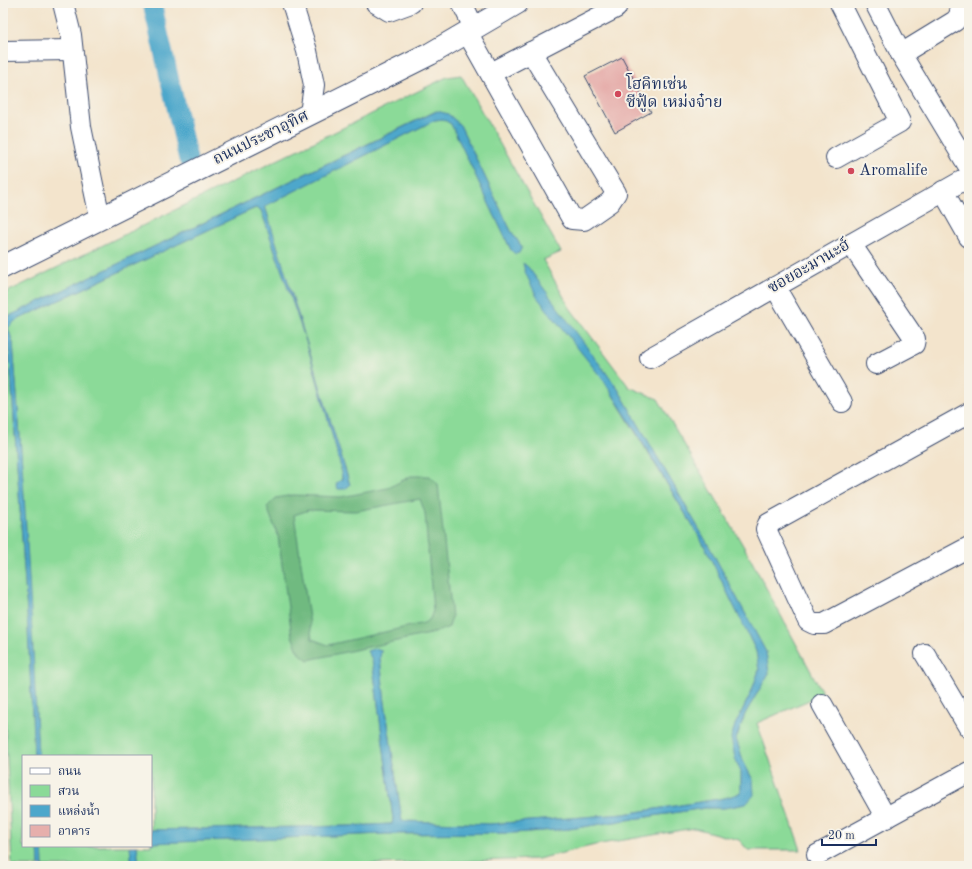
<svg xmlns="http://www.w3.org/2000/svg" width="972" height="869" font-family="'Old Standard TT','Noto Serif Thai',serif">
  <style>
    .green { fill: #8bda98; stroke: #53847b }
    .forest { fill: #70ba80; stroke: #46746f; fill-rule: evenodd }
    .water { fill: #4da7cb; stroke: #346b94 }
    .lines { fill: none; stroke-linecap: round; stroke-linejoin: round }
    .canal { stroke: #4da7cb; stroke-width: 19 }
    .building { fill: #e6afac }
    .minor-casing { stroke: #3b4a6e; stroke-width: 22 }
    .major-casing { stroke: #3b4a6e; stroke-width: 24 }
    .minor { stroke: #fff; stroke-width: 20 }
    .major { stroke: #fff; stroke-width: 22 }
    .poi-dot { fill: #d1495b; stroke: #f7f3e8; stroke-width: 1.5 }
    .labels { text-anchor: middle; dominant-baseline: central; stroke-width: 4; stroke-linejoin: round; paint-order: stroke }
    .poi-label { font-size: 16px; fill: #1b2f5e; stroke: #f7f3e8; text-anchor: start }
    .street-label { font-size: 16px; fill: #1b2f5e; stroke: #f7f3e8 }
  </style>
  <rect width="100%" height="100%" fill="#f7f3e8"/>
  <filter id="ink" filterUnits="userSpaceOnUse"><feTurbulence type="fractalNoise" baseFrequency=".025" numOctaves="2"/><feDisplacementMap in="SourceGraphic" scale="8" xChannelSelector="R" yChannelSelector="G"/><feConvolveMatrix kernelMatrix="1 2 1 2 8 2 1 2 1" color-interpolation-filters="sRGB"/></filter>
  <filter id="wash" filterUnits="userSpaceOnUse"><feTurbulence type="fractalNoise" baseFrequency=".012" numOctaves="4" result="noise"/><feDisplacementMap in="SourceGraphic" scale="16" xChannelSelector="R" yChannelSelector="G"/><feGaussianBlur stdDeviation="0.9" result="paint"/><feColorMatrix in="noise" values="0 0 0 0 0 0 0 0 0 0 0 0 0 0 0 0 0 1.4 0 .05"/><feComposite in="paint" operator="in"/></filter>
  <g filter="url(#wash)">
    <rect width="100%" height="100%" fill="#f3e4cc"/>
    <!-- green -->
    <g class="green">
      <path d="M461 75 561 252 543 260 570 308 629 387 658 399 748 554 823 694 757 723 801 850H748L739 840 694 828 595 845 538 859 313 866H139L137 846H151V843L384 834 514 833 569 829 705 808H724L746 804 753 780 744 763 736 739 745 714 769 673 766 652 710 548 618 389 528 268 604 381 703 543 756 651 759 670 751 693 735 725V758L741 772V793L725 798 624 814 490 824 402 821 385 703 380 658 381 651H367L372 659 393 819 392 824 349 826 151 830V756H38L21 452 13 343 8 328 15 321 240 215 256 208 261 210 308 347 341 467 342 479 350 485 265 206 435 120 443 119 451 124 511 250 515 254 522 247 511 231 460 125 448 114 436 111 3 319V294L447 77Z"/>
      <path d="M3 334 8 343 10 359 28 628 34 756H23V846H38L39 866H12L3 676Z"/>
      <path d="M42 846H130L132 866H43Z"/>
    </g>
    <!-- forest -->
    <path class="forest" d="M411 476H430L438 484 452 617 449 627 434 633 308 660 299 653 292 636 278 536 267 507 276 498 293 495 341 497 388 488ZM420 499 425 513 433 611 430 619 424 623 328 645 312 639 294 515 309 510 356 511Z"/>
    <!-- water -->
    <g class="water">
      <path d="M437 111 448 114 460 125 511 231 522 247 519 253 515 254 511 250 451 124 443 119 435 120 265 206 350 485 345 489H338L336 484 342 479 341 467 308 347 261 210 255 208 240 215 15 321 8 328 13 343C24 481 32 618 38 756H34L28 628 10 359 8 343 3 334V319Z"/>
      <path d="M523 263 528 267 618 389 710 548 766 652 769 673 745 714 736 739 744 763 753 780 754 795 746 804 724 808H705L569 829 514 833 384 834 151 843V830L349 826 392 824 393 819 372 659 367 651 376 648 381 650 380 658 385 703 402 821 490 824 624 814 725 798 741 793V772L735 758 731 738 735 725 751 693 759 670 756 651 703 543 632 425 604 381 537 297 525 272Z"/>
      <path d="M38 846H42L43 866H39Z"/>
      <path d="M130 846H137L139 866H132Z"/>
    </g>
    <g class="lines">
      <!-- canal -->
      <path class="canal" d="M152 3 188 159"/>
    </g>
    <g id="blocks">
      <!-- building -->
      <path class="building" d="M622 57 651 112 615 132 585 76Z"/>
    </g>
  </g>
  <g filter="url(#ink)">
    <use href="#blocks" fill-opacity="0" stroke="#3b4a6e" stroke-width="1"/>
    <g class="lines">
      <defs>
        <g id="minor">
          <path d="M63 3 71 35 81 127 100 218"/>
          <path d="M292 3 307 51 314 85 310 114"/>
          <path d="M376 3 389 11 411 3"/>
          <path d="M462 3 474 28"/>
          <path d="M875 3 901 54 955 21 959 16 962 3"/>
          <path d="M467 32 572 219 584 220 610 202 616 193 531 52"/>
          <path d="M3 51 72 50"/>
          <path d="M901 54 969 167"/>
          <path d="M491 73 616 8"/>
          <path d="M836 158 900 122 840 3"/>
          <path d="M943 191 969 237"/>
          <path d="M851 244 915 339 914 344 876 364"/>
          <path d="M775 287 842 402"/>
          <path d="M650 358 969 177"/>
          <path d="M969 413 768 524 766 529 808 621 814 624H824L969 547"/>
          <path d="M925 654 969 728"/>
          <path d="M822 704 886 818"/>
          <path d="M817 855 969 772"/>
        </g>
        <path id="major" d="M3 267 430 54 517 3"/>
      </defs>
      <!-- minor casing -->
      <use href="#minor" class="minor-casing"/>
      <!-- major casing -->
      <use href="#major" class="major-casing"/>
      <!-- minor -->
      <use href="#minor" class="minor"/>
      <!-- major -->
      <use href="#major" class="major"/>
    </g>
  </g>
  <!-- markers -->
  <g class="poi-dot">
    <circle cx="618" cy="94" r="4"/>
    <circle cx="851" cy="171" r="4"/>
  </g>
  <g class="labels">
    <!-- poi labels -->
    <g class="poi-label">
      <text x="626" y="85">โฮคิทเช่น<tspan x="626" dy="18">ซีฟู้ด เหม่งจ๋าย</tspan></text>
      <text x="859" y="171">Aromalife</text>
    </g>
    <!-- street labels -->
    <g class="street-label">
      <text transform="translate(261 138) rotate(-26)">ถนนประชาอุทิศ</text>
      <text transform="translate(809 267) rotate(-30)">ซอยอะมานะฮ์</text>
    </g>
  </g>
  <!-- margin -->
  <rect width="972" height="869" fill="none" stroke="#f7f3e8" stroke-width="16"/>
  <!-- legend -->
  <rect x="22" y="755" width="130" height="92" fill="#f7f3e8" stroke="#9fa5b1"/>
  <rect x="30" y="768" width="20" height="6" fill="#ffffff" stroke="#9fa5b1"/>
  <text x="58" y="775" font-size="12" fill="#1b2f5e">ถนน</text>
  <rect x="30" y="785" width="20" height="12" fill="#8bda98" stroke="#9fa5b1"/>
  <text x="58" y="795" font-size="12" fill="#1b2f5e">สวน</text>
  <rect x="30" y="805" width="20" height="12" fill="#4da7cb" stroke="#9fa5b1"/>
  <text x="58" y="815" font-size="12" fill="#1b2f5e">แหล่งน้ำ</text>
  <rect x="30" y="825" width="20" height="12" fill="#e6afac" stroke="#9fa5b1"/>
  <text x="58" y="835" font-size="12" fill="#1b2f5e">อาคาร</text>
  <!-- scale -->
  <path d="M822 839v6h54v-6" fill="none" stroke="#1b2f5e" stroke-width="2"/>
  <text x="828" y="839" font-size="12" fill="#1b2f5e" stroke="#f7f3e8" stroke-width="3" paint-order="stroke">20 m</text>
</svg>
